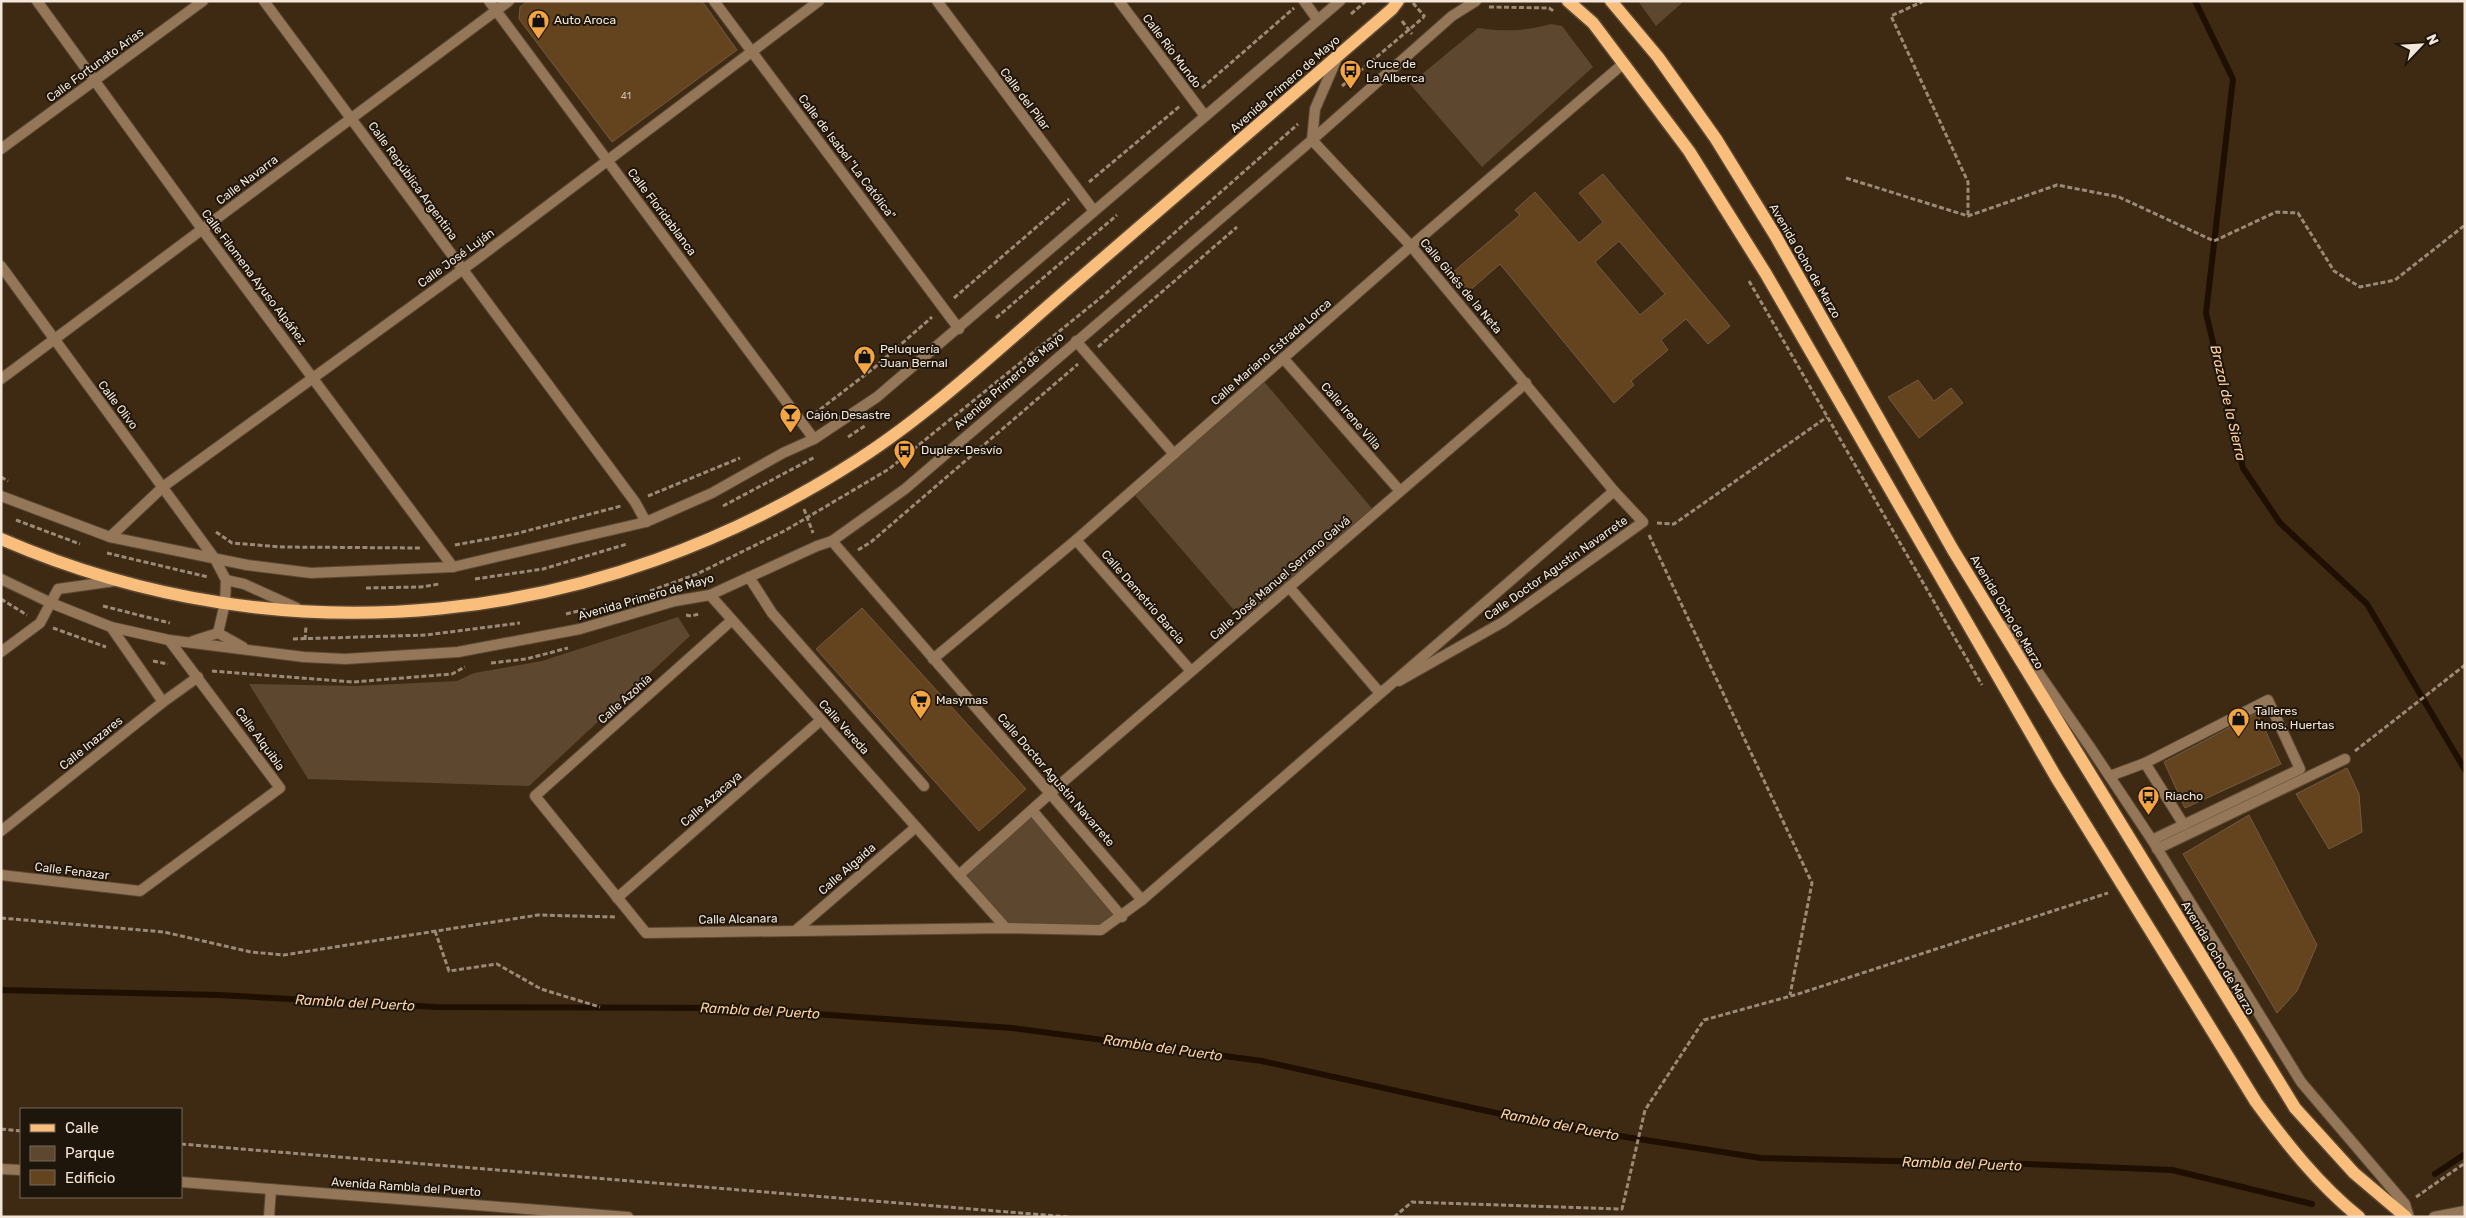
<svg xmlns="http://www.w3.org/2000/svg" width="2466" height="1218" font-family="Rubik,sans-serif">
  <style>
    .green { fill: #5d472f }
    .lines { fill: none; stroke-linecap: round; stroke-linejoin: round }
    .stream { stroke: #1f0f00; stroke-width: 6 }
    .building { fill: #64441f; stroke: #715a42; fill-rule: evenodd }
    .lane-casing { stroke: #5b4833; stroke-width: 12 }
    .street-casing { stroke: #5b4833; stroke-width: 12 }
    .primary-casing { stroke: #5b4833; stroke-width: 15 }
    .path { stroke: #9a8a77; stroke-width: 3; stroke-dasharray: 5 2.5; stroke-linecap: butt }
    .lane { stroke: #947758; stroke-width: 10 }
    .street { stroke: #947758; stroke-width: 10 }
    .primary { stroke: #fabe7c; stroke-width: 12 }
    .labels { text-anchor: middle; dominant-baseline: central; stroke-width: 4; stroke-linejoin: round; paint-order: stroke }
    .number-label { font-size: 10px; fill: #d0beaa }
    .poi-label { font-size: 12px; fill: #f4e7d9; stroke: #1e150b; text-anchor: start }
    .street-label { font-size: 12px; fill: #f4e7d9; stroke: #1e150b }
    .water-label { font-size: 14px; font-style: italic; fill: #fdd1a3; stroke: #1e150b }
  </style>
  <rect width="100%" height="100%" fill="#3e2a13"/>
  <!-- green -->
  <g class="green">
    <path d="M1638 1H1684L1656 26Z"/>
    <path d="M1551 24 1562 26 1593 67 1482 167 1410 84 1478 28C1504 32 1526 31 1551 24Z"/>
    <path d="M1261 378 1375 512 1246 624 1132 492Z"/>
    <path d="M678 617 690 636 529 786 308 779 249 684 355 686 457 681 474 673 542 661Z"/>
    <path d="M1032 810 1122 917 1101 930 1006 928 959 875Z"/>
  </g>
  <g class="lines">
    <!-- stream -->
    <g class="stream">
      <path d="M2195 1 2233 79 2206 313 2243 468 2280 523 2367 604 2465 770"/>
      <path d="M1 990 218 995 436 1007 731 1008 1012 1028 1262 1061 1555 1126 1761 1158 2025 1164 2172 1170 2312 1204"/>
      <path d="M2435 1174 2465 1154"/>
    </g>
  </g>
  <!-- building -->
  <g class="building">
    <path d="M528 1H702L737 50 612 142 519 19 520 7Z"/>
    <path d="M1603 174 1730 326 1708 344 1686 319 1661 340 1668 350 1631 381 1634 385 1614 403 1500 264 1468 292 1452 273 1520 215 1515 210 1535 192 1579 243 1603 222 1579 193ZM1619 241 1665 294 1640 315 1595 262Z"/>
    <path d="M1918 380 1934 401 1951 388 1963 403 1919 438 1888 397Z"/>
    <path d="M862 608 1026 789 979 831 816 649Z"/>
    <path d="M2257 713 2281 764 2185 808 2164 762Z"/>
    <path d="M2347 768 2359 794 2362 832 2329 849 2296 794Z"/>
    <path d="M2249 815 2317 945 2297 991 2277 1013 2183 854Z"/>
  </g>
  <g class="lines">
    <defs>
      <g id="lane">
        <path d="M749 577 772 613 924 786"/>
        <path d="M2145 763 2184 825"/>
        <path d="M2110 776 2145 763 2268 700 2300 769 2152 840"/>
        <path d="M2434 1217 2465 1211"/>
      </g>
      <g id="street">
        <path d="M37 1 202 229 453 567"/>
        <path d="M264 1 635 502 646 522"/>
        <path d="M489 1 814 439"/>
        <path d="M714 1 959 329"/>
        <path d="M937 1 1094 211"/>
        <path d="M1119 1 1205 116"/>
        <path d="M1304 1 1317 19"/>
        <path d="M1338 56 1315 109 1312 140 1411 246 1614 491 1643 522 1503 622 1399 681"/>
        <path d="M1 149 203 1"/>
        <path d="M1 266 215 559 226 580 225 603 218 633 193 641"/>
        <path d="M1076 341 1174 454"/>
        <path d="M1283 358 1400 491"/>
        <path d="M1 379 509 1"/>
        <path d="M1 496 110 537 247 565 311 573 453 567 646 522 712 493 783 453 814 439 877 397 1340 1"/>
        <path d="M110 537 164 486 477 259 819 1"/>
        <path d="M1076 540 1191 671"/>
        <path d="M832 541 1142 900"/>
        <path d="M1 579 51 603 111 627 169 640 304 657 345 659 458 652 580 629 675 601 710 595 817 546 832 541 905 489 1312 140 1452 16 1476 1"/>
        <path d="M226 580 244 584 297 608"/>
        <path d="M1289 587 1379 692 1384 690"/>
        <path d="M710 595 1006 928"/>
        <path d="M732 620 535 796 646 933 1006 928 1101 930 1142 900 1614 491"/>
        <path d="M2006 626 2090 747 2152 840 2301 1082 2405 1204 2409 1217"/>
        <path d="M111 627 163 702"/>
        <path d="M218 633 243 647"/>
        <path d="M1 652 40 623 58 589 115 581"/>
        <path d="M933 659 1076 540 1411 246 1624 63"/>
        <path d="M1032 810 1122 917"/>
        <path d="M1 831 163 702 198 677"/>
        <path d="M2157 849 2345 759"/>
        <path d="M1 875 140 891 280 788 169 640"/>
        <path d="M959 875 1064 781 1526 383"/>
        <path d="M617 898 821 720"/>
        <path d="M795 931 916 827"/>
        <path d="M1 1169 21 1170"/>
        <path d="M181 1182 628 1217"/>
        <path d="M269 1217 271 1189"/>
      </g>
      <g id="primary">
        <path d="M1568 1 1593 23 1689 151 1766 274 2056 777 2256 1102C2286 1143 2319 1185 2359 1217"/>
        <path d="M1611 1 1658 57 1716 139 1775 235 1953 550 2295 1108 2354 1173 2406 1217"/>
        <path d="M1 539C287 663 600 627 859 459 932 412 1004 344 1070 287 1177 194 1285 102 1392 9L1398 1"/>
      </g>
    </defs>
    <!-- lane casing -->
    <use href="#lane" class="lane-casing"/>
    <!-- street casing -->
    <use href="#street" class="street-casing"/>
    <!-- primary casing -->
    <use href="#primary" class="primary-casing"/>
    <!-- path -->
    <g class="path">
      <path d="M1924 1 1891 16 1968 182V216"/>
      <path d="M1413 3 1425 17"/>
      <path d="M1489 7 1549 8 1555 12"/>
      <path d="M1351 14 1366 1"/>
      <path d="M1402 21 1412 34"/>
      <path d="M1342 86 1424 17"/>
      <path d="M1202 88 1294 8"/>
      <path d="M1846 178 1968 216 2057 185 2119 197 2214 241 2276 212 2298 213 2334 271 2360 287 2395 280 2465 225"/>
      <path d="M1089 182 1180 106"/>
      <path d="M1749 281 1982 685"/>
      <path d="M954 298 1069 199"/>
      <path d="M996 318 1117 215"/>
      <path d="M1098 347 1237 227"/>
      <path d="M814 414 874 368 932 317"/>
      <path d="M848 437 866 425"/>
      <path d="M1 477 8 481"/>
      <path d="M648 496 740 458"/>
      <path d="M723 506 815 457"/>
      <path d="M804 509 813 533"/>
      <path d="M16 520 80 544"/>
      <path d="M1657 523 1674 524 1827 417"/>
      <path d="M216 532 232 543 282 547 421 548"/>
      <path d="M1649 535 1812 883 1790 995"/>
      <path d="M455 545 515 534 621 506"/>
      <path d="M858 550 871 542 1078 364"/>
      <path d="M107 553 208 577"/>
      <path d="M475 579 543 569 627 544"/>
      <path d="M366 588 421 587 439 584"/>
      <path d="M650 591 697 574 786 530 889 469 1104 295 1298 124"/>
      <path d="M1 599 27 615"/>
      <path d="M103 606 170 623"/>
      <path d="M566 614 586 609"/>
      <path d="M686 615 691 616 699 614"/>
      <path d="M53 628 106 647"/>
      <path d="M293 639 426 635 520 623"/>
      <path d="M305 640 306 626"/>
      <path d="M153 661 168 664"/>
      <path d="M491 663 526 659 568 648"/>
      <path d="M212 671 353 682 452 674 465 667"/>
      <path d="M2355 751 2465 665"/>
      <path d="M1 918 164 932 251 952 284 955 538 915 615 917"/>
      <path d="M435 931 449 971 497 964 541 989 600 1007"/>
      <path d="M1 1129 21 1131"/>
      <path d="M181 1144 1069 1217"/>
      <path d="M2416 1197 2465 1163"/>
      <path d="M1394 1217 1412 1202 1622 1209 1645 1110 1704 1020 1798 994 2108 893"/>
    </g>
    <!-- lane -->
    <use href="#lane" class="lane"/>
    <!-- street -->
    <use href="#street" class="street"/>
    <!-- primary -->
    <use href="#primary" class="primary"/>
  </g>
  <!-- icons -->
  <defs>
    <symbol id="shop-pin" viewBox="-11 -11 22 30"><path d="M0 17L-7.5 6A9.5 9.5 0 1 1 7.5 6Z" fill="#f3a443" stroke="#1e150b"/><path d="M-5-2.5h2.3a2.7 3.5 0 0 1 5.4 0H5L5.5 6h-11ZM-1.5-2.5h3a1.5 2.3 0 0 0-3 0Z" fill="#111"/></symbol>
    <symbol id="bus-pin" viewBox="-11 -11 22 30"><path d="M0 17L-7.5 6A9.5 9.5 0 1 1 7.5 6Z" fill="#f3a443" stroke="#1e150b"/><path d="M-5-6H5V4H4V6H2V4H-2V6H-4V4H-5ZM-3.5-4V0h7V-4ZM-3.5 1.2v1.5H-2V1.2ZM2 1.2v1.5H3.5V1.2Z" fill="#111"/></symbol>
    <symbol id="bar-pin" viewBox="-11 -11 22 30"><path d="M0 17L-7.5 6A9.5 9.5 0 1 1 7.5 6Z" fill="#f3a443" stroke="#1e150b"/><path d="M-6-5H6L.8 .8V4.5H3.5V6h-7V4.5H-.8V.8Z" fill="#111"/></symbol>
    <symbol id="supermarket-pin" viewBox="-11 -11 22 30"><path d="M0 17L-7.5 6A9.5 9.5 0 1 1 7.5 6Z" fill="#f3a443" stroke="#1e150b"/><path d="M-6-5.5h2.5l.6 2H6L4.5 2H-2.5L-4.4-4H-6ZM-1.5 3.2a1.3 1.3 0 1 0 .1 0ZM3 3.2a1.3 1.3 0 1 0 .1 0Z" fill="#111"/></symbol>
  </defs>
  <g fill-rule="evenodd">
    <use href="#shop-pin" x="526" y="8" width="25" height="34"/>
    <use href="#bus-pin" x="1338" y="58" width="25" height="34"/>
    <use href="#shop-pin" x="852" y="344" width="25" height="34"/>
    <use href="#bar-pin" x="778" y="402" width="25" height="34"/>
    <use href="#bus-pin" x="892" y="438" width="25" height="34"/>
    <use href="#supermarket-pin" x="908" y="688" width="25" height="34"/>
    <use href="#shop-pin" x="2226" y="706" width="25" height="34"/>
    <use href="#bus-pin" x="2136" y="784" width="25" height="34"/>
  </g>
  <g class="labels">
    <!-- number labels -->
    <g class="number-label">
      <text x="626" y="96">41</text>
    </g>
    <!-- poi labels -->
    <g class="poi-label">
      <text x="554" y="20">Auto Aroca</text>
      <text x="1366" y="64">Cruce de<tspan x="1366" dy="14">La Alberca</tspan></text>
      <text x="880" y="349">Peluquería<tspan x="880" dy="14">Juan Bernal</tspan></text>
      <text x="806" y="415">Cajón Desastre</text>
      <text x="921" y="450">Duplex-Desvío</text>
      <text x="936" y="700">Masymas</text>
      <text x="2255" y="711">Talleres<tspan x="2255" dy="14">Hnos. Huertas</tspan></text>
      <text x="2165" y="796">Riacho</text>
    </g>
    <!-- street labels -->
    <g class="street-label">
      <text transform="translate(1172 51) rotate(53)">Calle Río Mundo</text>
      <text transform="translate(95 65) rotate(-36)">Calle Fortunato Arias</text>
      <text transform="translate(1285 84) rotate(-41)">Avenida Primero de Mayo</text>
      <text transform="translate(1025 99) rotate(53)">Calle del Pilar</text>
      <text transform="translate(847 157) rotate(53)">Calle de Isabel "La Católica"</text>
      <text transform="translate(247 180) rotate(-37)">Calle Navarra</text>
      <text transform="translate(413 181) rotate(54)">Calle República Argentina</text>
      <text transform="translate(662 212) rotate(53)">Calle Floridablanca</text>
      <text transform="translate(456 258) rotate(-36)">Calle José Luján</text>
      <text transform="translate(1805 261) rotate(60)">Avenida Ocho de Marzo</text>
      <text transform="translate(254 277) rotate(53)">Calle Filomena Ayuso Alpáñez</text>
      <text transform="translate(1461 286) rotate(50)">Calle Ginés de la Neta</text>
      <text transform="translate(1271 352) rotate(-41)">Calle Mariano Estrada Lorca</text>
      <text transform="translate(1009 381) rotate(-41)">Avenida Primero de Mayo</text>
      <text transform="translate(118 405) rotate(53)">Calle Olivo</text>
      <text transform="translate(1351 416) rotate(49)">Calle Irene Villa</text>
      <text transform="translate(1556 568) rotate(-35)">Calle Doctor Agustín Navarrete</text>
      <text transform="translate(1280 578) rotate(-41)">Calle José Manuel Serrano Galvá</text>
      <text transform="translate(646 597) rotate(-16)">Avenida Primero de Mayo</text>
      <text transform="translate(1143 597) rotate(49)">Calle Demetrio Barcia</text>
      <text transform="translate(2007 612) rotate(59)">Avenida Ocho de Marzo</text>
      <text transform="translate(625 699) rotate(-42)">Calle Azohía</text>
      <text transform="translate(844 727) rotate(48)">Calle Vereda</text>
      <text transform="translate(260 739) rotate(54)">Calle Alquibla</text>
      <text transform="translate(91 743) rotate(-39)">Calle Inazares</text>
      <text transform="translate(1056 780) rotate(49)">Calle Doctor Agustín Navarrete</text>
      <text transform="translate(711 799) rotate(-41)">Calle Azacaya</text>
      <text transform="translate(847 869) rotate(-41)">Calle Algaida</text>
      <text transform="translate(72 871) rotate(7)">Calle Fenazar</text>
      <text transform="translate(738 919) rotate(-1)">Calle Alcanara</text>
      <text transform="translate(2218 958) rotate(59)">Avenida Ocho de Marzo</text>
      <text transform="translate(406 1187) rotate(4)">Avenida Rambla del Puerto</text>
    </g>
    <!-- water labels -->
    <g class="water-label">
      <text transform="translate(2228 403) rotate(77)">Brazal de la Sierra</text>
      <text transform="translate(355 1003) rotate(3)">Rambla del Puerto</text>
      <text transform="translate(760 1011) rotate(3)">Rambla del Puerto</text>
      <text transform="translate(1163 1048) rotate(8)">Rambla del Puerto</text>
      <text transform="translate(1560 1125) rotate(11)">Rambla del Puerto</text>
      <text transform="translate(1962 1164) rotate(2)">Rambla del Puerto</text>
    </g>
  </g>
  <!-- border -->
  <rect width="2466" height="1218" fill="none" stroke="#f4e7d9" stroke-width="5"/>
  <!-- legend -->
  <rect x="20" y="1108" width="162" height="90" fill="#1e150b" stroke="#74695d"/>
  <rect x="30" y="1124" width="25" height="8" fill="#fabe7c" stroke="#74695d"/>
  <text x="65" y="1133" font-size="15" fill="#f4e7d9">Calle</text>
  <rect x="30" y="1146" width="25" height="15" fill="#5d472f" stroke="#74695d"/>
  <text x="65" y="1158" font-size="15" fill="#f4e7d9">Parque</text>
  <rect x="30" y="1170" width="25" height="15" fill="#64441f" stroke="#74695d"/>
  <text x="65" y="1183" font-size="15" fill="#f4e7d9">Edificio</text>
  <!-- north arrow -->
  <g transform="translate(2421 45) rotate(65)" stroke="#1e150b" stroke-width="4" paint-order="stroke">
  <path d="M0-4L9 19L0 12L-9 19Z" fill="#f4e7d9"/>
  <text y="-8" font-size="14" font-weight="bold" text-anchor="middle" fill="#f4e7d9">N</text>
  </g>
</svg>
